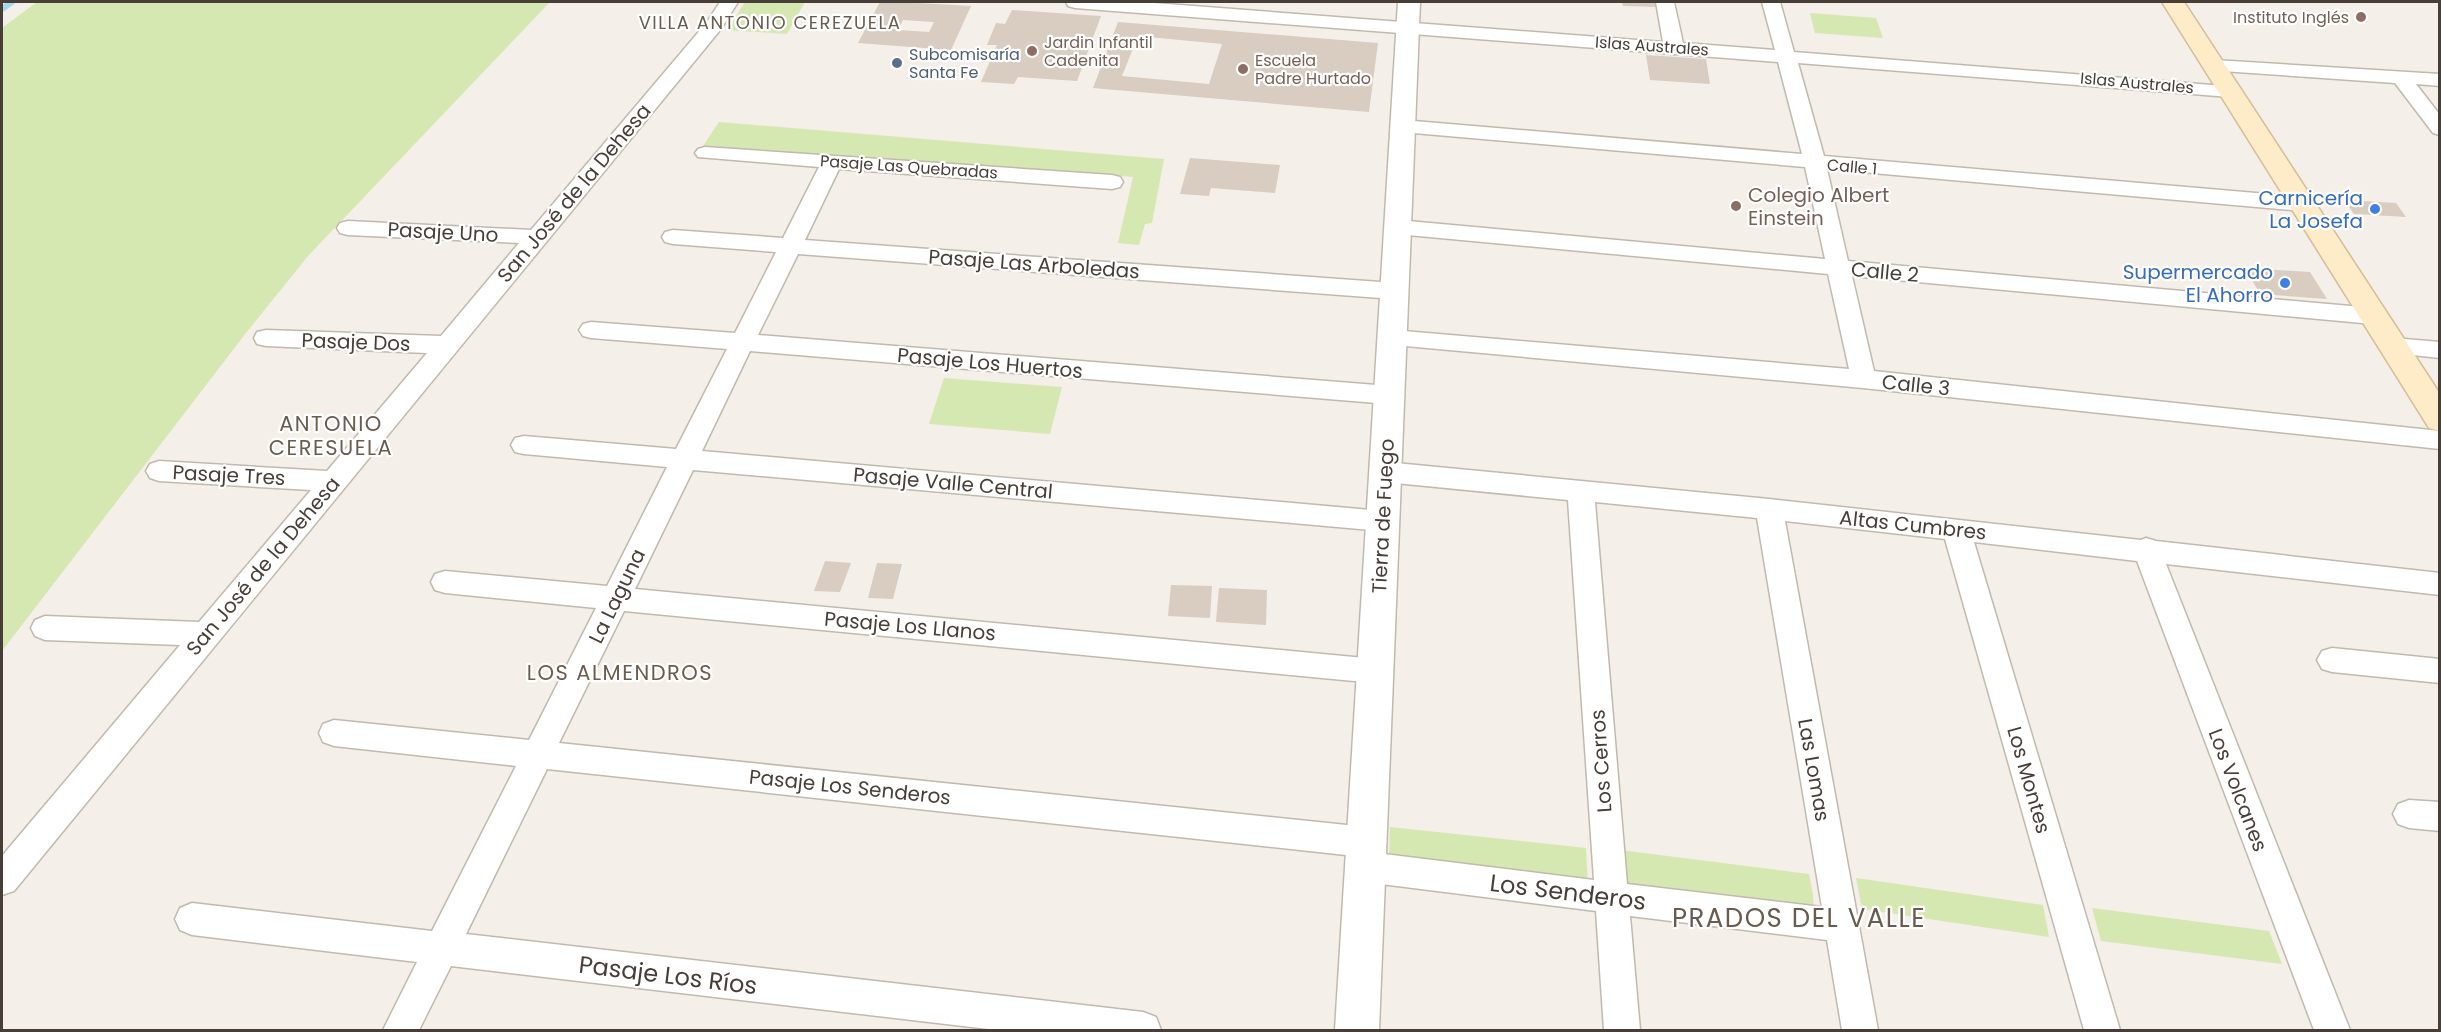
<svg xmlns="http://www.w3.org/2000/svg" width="2441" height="1032" font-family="Poppins,sans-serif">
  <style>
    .green { fill: #d5e8b1 }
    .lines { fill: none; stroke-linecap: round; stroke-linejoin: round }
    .stream { stroke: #a5d9f0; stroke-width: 6 }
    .building { fill: #d9ccc0; fill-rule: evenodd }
    .minor-casing { stroke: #c2b9ad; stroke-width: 3 }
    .tertiary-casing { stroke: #c2b9ad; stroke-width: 3 }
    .secondary-casing { stroke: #d4bd98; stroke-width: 3 }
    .minor { fill: #fff; fill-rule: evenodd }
    .tertiary { fill: #fff; fill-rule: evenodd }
    .secondary { fill: #feebc8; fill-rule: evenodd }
    .education-dot { fill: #8d6e63; stroke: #fff; stroke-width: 2 }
    .service-dot { fill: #5c6f8a; stroke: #fff; stroke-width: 2 }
    .shop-dot { fill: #3f7fe0; stroke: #fff; stroke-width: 2 }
    .labels { text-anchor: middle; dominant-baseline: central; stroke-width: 4.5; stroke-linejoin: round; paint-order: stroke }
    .far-education-label { font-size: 16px; fill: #785e54; stroke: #fff; text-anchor: start }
    .far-street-label { font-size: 16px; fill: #473f37; stroke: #fff }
    .far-service-label { font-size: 16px; fill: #4e5e75; stroke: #fff; text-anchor: start }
    .far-neighbourhood-label { font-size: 18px; letter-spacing: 1.5px; fill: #6a5c4e; stroke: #fff }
    .street-label { font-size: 20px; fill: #473f37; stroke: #fff }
    .education-label { font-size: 20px; fill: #785e54; stroke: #fff; text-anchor: start }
    .shop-label { font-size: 20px; fill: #366cbe; stroke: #fff; text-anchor: end }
    .neighbourhood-label { font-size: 21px; letter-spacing: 1.5px; fill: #6a5c4e; stroke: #fff }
    .near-street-label { font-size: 24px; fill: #473f37; stroke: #fff }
    .near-neighbourhood-label { font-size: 26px; letter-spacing: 1.5px; fill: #6a5c4e; stroke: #fff }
  </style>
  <rect width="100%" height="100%" fill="#f4efe8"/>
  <!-- green -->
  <g class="green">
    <path d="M37 2H550L308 256 246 333 2 651V28Z"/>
    <path d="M745 2H805L787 34 727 30Z"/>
    <path d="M1810 13 1876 18 1883 38 1815 33Z"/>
    <path d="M719 122 1164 159 1152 223 1145 224 1139 245 1118 243 1133 177 703 146Z"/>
    <path d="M944 378 1062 387 1050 434 929 424Z"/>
    <path d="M1390 827 1586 848 1588 885 1389 861Z"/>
    <path d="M1620 850 1809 874 1813 895 1814 915 1623 892Z"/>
    <path d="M1856 878 2043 905 2049 937 1862 909Z"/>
    <path d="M2092 908 2269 931 2282 964 2101 941Z"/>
  </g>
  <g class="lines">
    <!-- stream -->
    <path class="stream" d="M2 9 12 2"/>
  </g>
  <!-- building -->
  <g class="building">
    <path d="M880 2H900L971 6 951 50 858 43ZM903 20 934 22 929 32 898 30Z"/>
    <path d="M1622 2H1655L1657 7 1623 6Z"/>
    <path d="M1012 10 1101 16 1077 81 1018 77 1014 84 981 82 997 45H987L996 23 1005 24Z"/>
    <path d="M1118 22 1378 43 1369 112 1093 88ZM1138 36 1222 44 1209 84 1122 76Z"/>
    <path d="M1646 55 1706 59 1710 84 1650 80Z"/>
    <path d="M1190 158 1280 165 1275 193 1211 188 1209 196 1180 194Z"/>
    <path d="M2344 200 2396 203 2406 217 2354 214Z"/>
    <path d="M2245 268 2310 272 2327 299 2260 294Z"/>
    <path d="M825 561 851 563 840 592 814 591Z"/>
    <path d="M877 563 902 564 893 599 868 598Z"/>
    <path d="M1171 585 1212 586 1210 618 1168 616Z"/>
    <path d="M1219 588 1267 590 1266 625 1216 622Z"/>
  </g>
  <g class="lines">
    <defs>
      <g id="minor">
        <path d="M720 2H738L721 29 14 891 2 895V856L180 645 45 640 35 636 31 628 35 620 45 616 199 622 311 490 159 481 150 478 146 471 150 464 159 461 327 471 427 353 266 346 257 344 254 338 257 332 266 330 441 336 519 243 348 235 340 233 337 228 340 223 348 221 531 230 707 22Z"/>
        <path d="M1066 2H1141L1663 42 1656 2H1674L1683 43 1775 50 1762 2H1780L1794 52 2237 87 2240 91 2237 95 2230 97 1798 63 1824 156 2302 197 2310 199 2313 204 2310 209 2302 211 1827 169 1848 261 2373 308 2381 310 2385 316 2381 322 2373 324 1852 276 1874 371 2440 431V449L1863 388 1383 344 1380 338 1383 332 1392 330 1849 369 1828 274 1397 234 1389 232 1386 227 1389 222 1397 220 1825 259 1805 167 1402 132 1395 130 1392 126 1395 122 1402 120 1802 154 1778 62 1075 8 1068 6Z"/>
        <path d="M2214 60 2440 74V86L2416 84 2440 115V135L2433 133 2395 83 2207 70 2204 66 2207 62Z"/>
        <path d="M705 147 1112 175 1120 177 1123 182 1120 187 1112 189 839 169 805 240 1394 283 1402 286 1406 291 1402 296 1394 299 798 254 758 335 1389 386 1398 389 1401 395 1398 401 1389 404 750 351 702 451 1382 511 1392 514 1396 521 1392 528 1382 531 693 470 635 589 1375 659 1385 662 1390 671 1385 680 1375 683 624 611 559 743 1366 827 1377 831 1382 842 1376 853 1594 880 1568 500 1385 482 1376 479 1372 472 1376 465 1385 462 1769 499 2141 540 2146 538 2156 541 2440 573V595L2166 564 2350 1030H2314L2137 561 1974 542 2120 1030H2084L1945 539 1785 521 1878 1030H1842L1827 940 1630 916 1640 1030H1604L1596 911 1365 882 1353 878 1349 867 1355 856 547 769 466 934 1143 1012 1156 1017 1161 1030H997L451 966 419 1030H383L417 962 192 935 180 930 175 919 180 908 192 903 432 931 516 766 334 746 323 742 319 733 323 724 334 720 529 740 596 608 445 593 435 590 431 582 435 574 445 571 607 586 667 467 524 454 515 452 511 445 515 438 524 436 676 449 727 349 591 338 583 336 579 330 583 324 591 322 735 333 776 252 673 244 665 242 662 237 665 232 673 230 783 238 819 167 698 157 695 153 698 149ZM1595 502 1757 518 1822 907 1627 884Z"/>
        <path d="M2393 338 2440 342V358L2384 352 2381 346 2384 340Z"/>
        <path d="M2332 648 2440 659V683L2332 672 2322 669 2317 660 2322 651Z"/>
        <path d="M2409 800 2440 802V831L2409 828 2398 824 2393 814 2398 804Z"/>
      </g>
      <path id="tertiary" d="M1398 2H1420L1379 1030H1335Z"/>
      <path id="secondary" d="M2162 2H2184L2440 394V431L2429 428Z"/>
    </defs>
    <!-- minor casing -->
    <use href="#minor" class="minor-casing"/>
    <!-- tertiary casing -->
    <use href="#tertiary" class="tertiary-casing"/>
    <!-- secondary casing -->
    <use href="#secondary" class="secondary-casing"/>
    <!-- minor -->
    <use href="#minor" class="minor"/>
    <!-- tertiary -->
    <use href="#tertiary" class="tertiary"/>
    <!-- secondary -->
    <use href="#secondary" class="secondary"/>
  </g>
  <!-- markers -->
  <g class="education-dot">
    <circle cx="2361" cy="17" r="6"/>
    <circle cx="1032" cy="51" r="6"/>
    <circle cx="1243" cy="69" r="6"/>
    <circle cx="1736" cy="206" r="6"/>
  </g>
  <circle class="service-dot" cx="897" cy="63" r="6"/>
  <g class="shop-dot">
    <circle cx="2375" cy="209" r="6"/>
    <circle cx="2285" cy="283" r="6"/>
  </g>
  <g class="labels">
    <!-- far-education labels -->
    <g class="far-education-label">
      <text x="2349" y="17" text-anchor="end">Instituto Inglés</text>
      <text x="1044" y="42">Jardin Infantil<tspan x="1044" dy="18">Cadenita</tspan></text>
      <text x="1255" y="60">Escuela<tspan x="1255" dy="18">Padre Hurtado</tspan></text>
    </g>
    <!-- far-street labels -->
    <g class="far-street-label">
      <text transform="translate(1652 46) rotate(4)">Islas Australes</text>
      <text transform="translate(2137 83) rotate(5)">Islas Australes</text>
      <text transform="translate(909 167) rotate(4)">Pasaje Las Quebradas</text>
      <text transform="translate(1852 167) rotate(5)">Calle 1</text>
    </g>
    <!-- far-service labels -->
    <g class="far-service-label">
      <text x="909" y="54">Subcomisaría<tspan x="909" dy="18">Santa Fe</tspan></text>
    </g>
    <!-- far-neighbourhood labels -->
    <g class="far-neighbourhood-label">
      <text x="770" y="22">VILLA ANTONIO CEREZUELA</text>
    </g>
    <!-- street labels -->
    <g class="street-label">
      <text transform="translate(574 193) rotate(-50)">San José de la Dehesa</text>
      <text transform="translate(443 232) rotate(3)">Pasaje Uno</text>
      <text transform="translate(1034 264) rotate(4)">Pasaje Las Arboledas</text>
      <text transform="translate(1885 272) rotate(5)">Calle 2</text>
      <text transform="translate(356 342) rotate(2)">Pasaje Dos</text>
      <text transform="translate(990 363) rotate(5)">Pasaje Los Huertos</text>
      <text transform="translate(1916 385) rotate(6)">Calle 3</text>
      <text transform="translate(229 475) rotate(3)">Pasaje Tres</text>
      <text transform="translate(953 483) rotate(5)">Pasaje Valle Central</text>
      <text transform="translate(1383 516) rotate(-87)">Tierra de Fuego</text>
      <text transform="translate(1913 525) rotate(6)">Altas Cumbres</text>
      <text transform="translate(263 566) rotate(-50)">San José de la Dehesa</text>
      <text transform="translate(617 596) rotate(-64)">La Laguna</text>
      <text transform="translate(910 626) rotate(5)">Pasaje Los Llanos</text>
      <text transform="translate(1601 761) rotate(-94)">Los Cerros</text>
      <text transform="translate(1814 770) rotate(80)">Las Lomas</text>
      <text transform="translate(2029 780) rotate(74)">Los Montes</text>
      <text transform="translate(850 787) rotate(6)">Pasaje Los Senderos</text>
      <text transform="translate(2238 790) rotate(69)">Los Volcanes</text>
    </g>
    <!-- education labels -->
    <g class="education-label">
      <text x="1748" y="195">Colegio Albert<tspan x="1748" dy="23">Einstein</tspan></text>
    </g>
    <!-- shop labels -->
    <g class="shop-label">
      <text x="2363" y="198">Carnicería<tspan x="2363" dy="23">La Josefa</tspan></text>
      <text x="2273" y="272">Supermercado<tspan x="2273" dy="23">El Ahorro</tspan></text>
    </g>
    <!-- neighbourhood labels -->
    <g class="neighbourhood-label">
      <text x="331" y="423">ANTONIO<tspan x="331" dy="24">CERESUELA</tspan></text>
      <text x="620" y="672">LOS ALMENDROS</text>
    </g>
    <!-- near-street labels -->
    <g class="near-street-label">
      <text transform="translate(1568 892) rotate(7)">Los Senderos</text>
      <text transform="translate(668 975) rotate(7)">Pasaje Los Ríos</text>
    </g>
    <!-- near-neighbourhood labels -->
    <g class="near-neighbourhood-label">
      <text x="1799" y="918">PRADOS DEL VALLE</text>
    </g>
  </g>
  <!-- border -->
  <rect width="2441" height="1032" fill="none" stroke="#473f37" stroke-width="6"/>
</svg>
